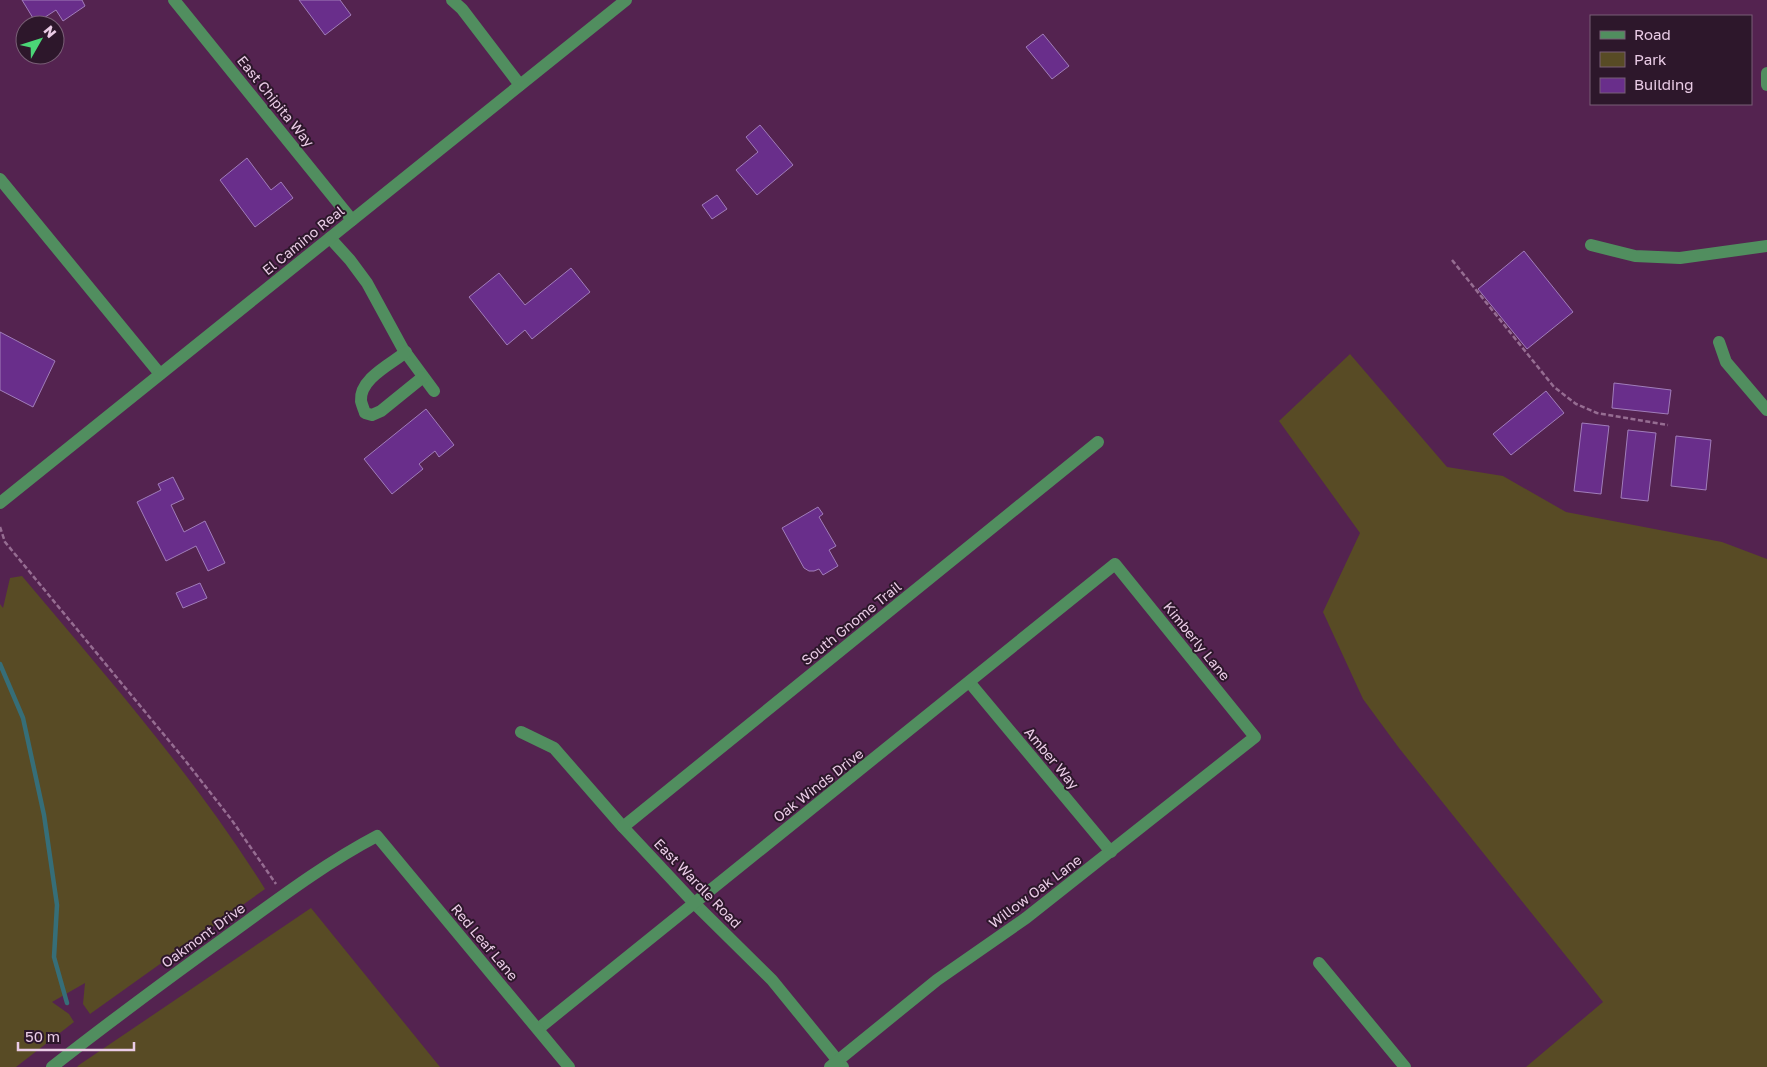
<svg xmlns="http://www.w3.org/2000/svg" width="1767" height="1067" font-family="'Golos Text',sans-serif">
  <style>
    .green { fill: #584b25 }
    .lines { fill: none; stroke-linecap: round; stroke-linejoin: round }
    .stream { stroke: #366e78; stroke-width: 4.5 }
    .building { fill: #692e8b; stroke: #a17dba }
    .path { stroke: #966d92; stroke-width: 2.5; stroke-dasharray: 5 2.5; stroke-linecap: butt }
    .minor { stroke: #518e5f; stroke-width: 12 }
    .labels { text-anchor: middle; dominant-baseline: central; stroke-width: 4; stroke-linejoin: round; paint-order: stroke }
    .street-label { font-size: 14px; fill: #eacce6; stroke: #2d172b }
  </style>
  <rect width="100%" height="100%" fill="#542350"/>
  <!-- green -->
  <g class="green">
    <path d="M1350 354 1447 467 1503 476 1566 512 1722 542 1767 559V1067H1526L1603 1002 1399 748 1363 699 1323 612 1360 533 1279 421Z"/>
    <path d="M22 576C107 677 195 777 265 889L90 1014 83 1004 85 983 52 1002 69 1014 74 1022 16 1067H0V604L3 608 10 578Z"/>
    <path d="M311 908 440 1067H77L79 1065Z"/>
  </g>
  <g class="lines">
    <!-- stream -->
    <path class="stream" d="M0 664 23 718 44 815 57 905 54 957 67 1003"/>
  </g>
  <!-- building -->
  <g class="building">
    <path d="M22 0H82L85 6 63 21 56 10 36 23Z"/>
    <path d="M299 0H340L351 15 325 35Z"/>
    <path d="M1043 34 1069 66 1052 79 1026 47Z"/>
    <path d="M760 125 793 165 757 195 736 170 758 152 746 137Z"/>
    <path d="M247 158 271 190 281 182 293 198 255 227 220 180Z"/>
    <path d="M717 195 727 209 712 219 702 205Z"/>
    <path d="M1524 251 1573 312 1527 349 1478 289Z"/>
    <path d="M571 268 590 292 532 339 525 330 507 345 469 297 499 273 525 305Z"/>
    <path d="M0 332 55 361 33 407 0 390Z"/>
    <path d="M1614 383 1671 390 1668 414 1612 408Z"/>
    <path d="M1546 391 1564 413 1511 455 1493 434Z"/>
    <path d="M426 409 454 445 439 457 435 451 419 464 423 469 392 494 364 459Z"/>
    <path d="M1582 423 1609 426 1601 494 1574 491Z"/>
    <path d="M1628 430 1656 433 1648 501 1621 498Z"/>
    <path d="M1676 436 1711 440 1706 490 1671 486Z"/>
    <path d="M173 477 184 499 171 505 184 532 205 521 225 563 208 571 196 546 166 561 137 502 161 490 158 484Z"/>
    <path d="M818 507 823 514 819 517 836 546 829 550 838 566 823 575 819 569 814 571H809L804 568 782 528Z"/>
    <path d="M200 583 207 598 183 608 176 593Z"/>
  </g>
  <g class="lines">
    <!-- path -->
    <g class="path">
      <path d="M1452 260 1554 387 1576 404 1597 413 1668 425"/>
      <path d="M0 527 5 542 184 759 231 819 276 884"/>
    </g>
    <!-- minor -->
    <g class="minor">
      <path d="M174 0 352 220"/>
      <path d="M452 0 462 9 520 85"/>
      <path d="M1767 73V85"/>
      <path d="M0 179 160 374"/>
      <path d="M330 238 350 260 367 283 403 349 434 391"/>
      <path d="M1591 245 1635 256 1680 258 1767 246"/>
      <path d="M1719 342 1726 362 1767 410"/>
      <path d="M406 352C391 364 359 379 361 401 362 405 364 410 365 413L372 415 381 411 423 377"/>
      <path d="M0 503 626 0"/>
      <path d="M970 683 1111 852"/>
      <path d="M521 732 554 748 623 827 694 903 772 980 843 1067"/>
      <path d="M623 827 1098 442"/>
      <path d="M1319 963 1405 1067"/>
      <path d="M538 1029C730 873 924 720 1115 564L1255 737 1026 918 937 980 830 1067"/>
      <path d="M52 1067C108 1023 165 981 223 939 273 903 322 865 377 836L569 1067"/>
    </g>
  </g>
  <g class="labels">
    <!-- street labels -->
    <g class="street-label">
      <text transform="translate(276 101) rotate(51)">East Chipita Way</text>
      <text transform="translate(303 240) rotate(-39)">El Camino Real</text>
      <text transform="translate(851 623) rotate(-39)">South Gnome Trail</text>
      <text transform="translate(1197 641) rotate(51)">Kimberly Lane</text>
      <text transform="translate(1052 758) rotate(50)">Amber Way</text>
      <text transform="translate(818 785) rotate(-38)">Oak Winds Drive</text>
      <text transform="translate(698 883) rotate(46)">East Wardle Road</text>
      <text transform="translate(1035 891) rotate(-37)">Willow Oak Lane</text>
      <text transform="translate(203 935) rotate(-36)">Oakmont Drive</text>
      <text transform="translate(485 942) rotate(50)">Red Leaf Lane</text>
    </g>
  </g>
  <!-- legend -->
  <rect x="1590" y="15" width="162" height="90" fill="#2d172b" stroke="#795f76"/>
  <rect x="1600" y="31" width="25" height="8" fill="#518e5f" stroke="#795f76"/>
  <text x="1634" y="40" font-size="15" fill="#eacce6">Road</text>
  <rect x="1600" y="52" width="25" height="15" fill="#584b25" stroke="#795f76"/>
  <text x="1634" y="65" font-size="15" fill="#eacce6">Park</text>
  <rect x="1600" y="78" width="25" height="15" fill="#692e8b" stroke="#795f76"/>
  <text x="1634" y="90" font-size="15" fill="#eacce6">Building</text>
  <!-- north arrow -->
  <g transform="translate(40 40) rotate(51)"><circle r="24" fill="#2d172b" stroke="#795f76"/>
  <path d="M0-4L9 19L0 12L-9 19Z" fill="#4bd677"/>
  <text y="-8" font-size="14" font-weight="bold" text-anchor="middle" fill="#eacce6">N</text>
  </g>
  <!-- scale -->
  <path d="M18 1042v8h116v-8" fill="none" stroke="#eacce6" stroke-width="2.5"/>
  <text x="25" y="1042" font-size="15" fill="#eacce6" stroke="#2d172b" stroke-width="4" paint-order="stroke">50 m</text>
</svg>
